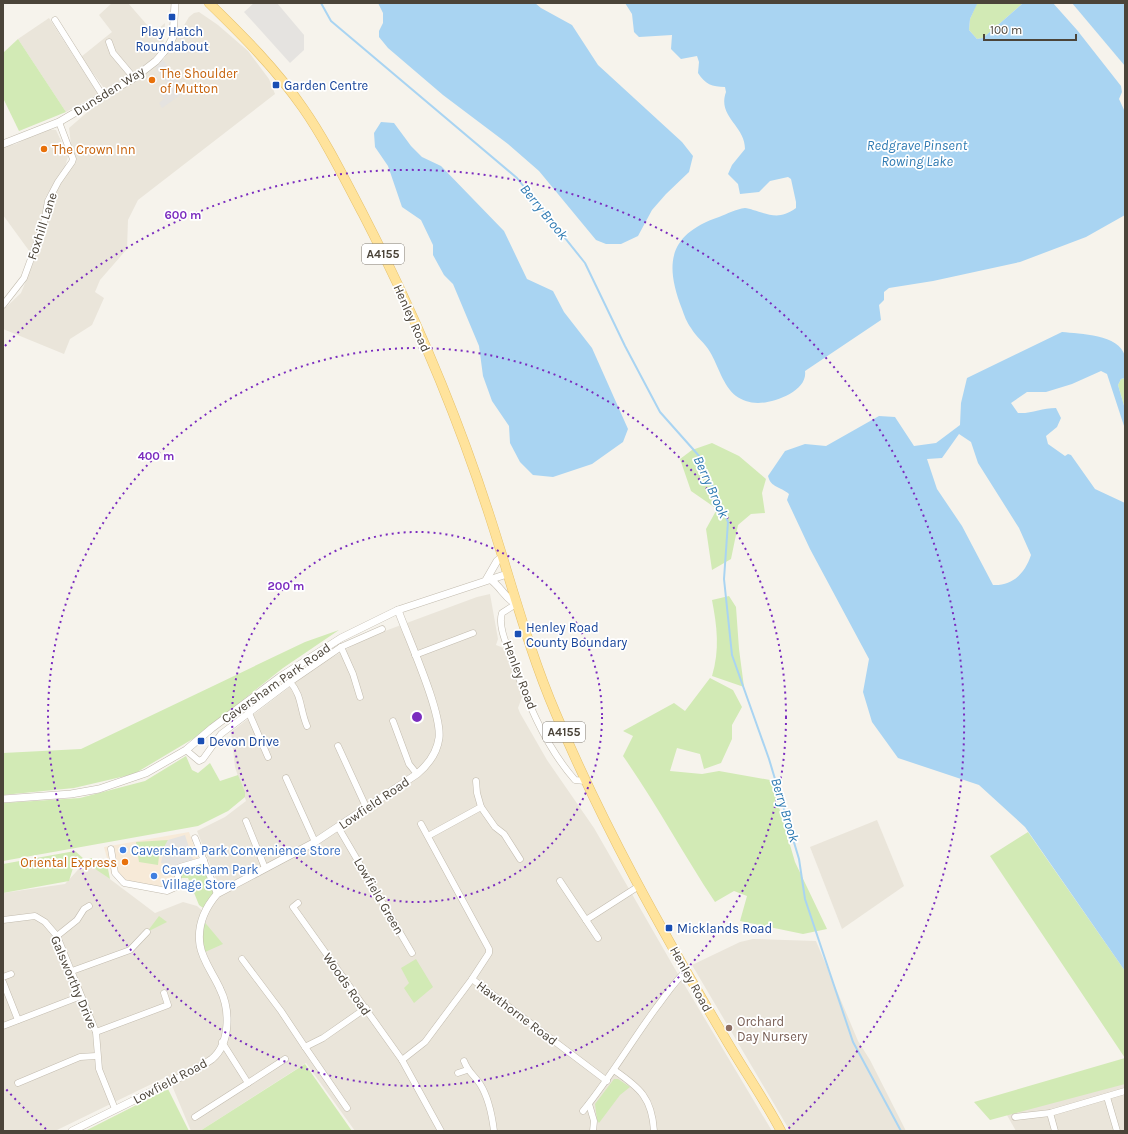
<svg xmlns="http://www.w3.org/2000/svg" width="1128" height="1134" font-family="Karla,sans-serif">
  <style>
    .residential { fill: #eae5da }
    .commercial { fill: #f7ead8 }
    .green { fill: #d2eab5 }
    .parking { fill: #e5e3e0 }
    .water { fill: #a9d4f2; fill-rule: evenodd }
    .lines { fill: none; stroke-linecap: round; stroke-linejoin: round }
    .stream { stroke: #a9d4f2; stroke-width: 2 }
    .minor-casing { stroke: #c2bbae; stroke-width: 7 }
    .tertiary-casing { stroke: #c2bbae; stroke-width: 8 }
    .primary-casing { stroke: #e6c16a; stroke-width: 10 }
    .minor { stroke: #fff; stroke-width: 6 }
    .tertiary { stroke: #fff; stroke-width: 7 }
    .primary { stroke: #ffe39c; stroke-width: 9 }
    .ring { fill: none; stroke: #7b2cbf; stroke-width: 2; stroke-dasharray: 2 4 }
    .transit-dot { fill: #1a4fb4; stroke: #fff; stroke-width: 1.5 }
    .food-dot { fill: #e8710a; stroke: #fff; stroke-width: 1.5 }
    .shop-dot { fill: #3f7fe0; stroke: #fff; stroke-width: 1.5 }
    .education-dot { fill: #8d6e63; stroke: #fff; stroke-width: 1.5 }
    .labels { text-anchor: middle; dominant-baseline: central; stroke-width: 3.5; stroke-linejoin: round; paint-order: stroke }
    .shield { fill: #fff; stroke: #817c74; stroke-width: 1 }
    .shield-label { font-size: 12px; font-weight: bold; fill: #4b4439 }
    .transit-label { font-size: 13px; fill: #164399; stroke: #fff; text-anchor: start }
    .food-label { font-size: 13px; fill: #c56008; stroke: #fff; text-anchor: start }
    .street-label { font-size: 13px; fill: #4b4439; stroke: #fff }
    .shop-label { font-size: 13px; fill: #366cbe; stroke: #fff; text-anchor: start }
    .education-label { font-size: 13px; fill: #785e54; stroke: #fff; text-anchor: start }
    .water-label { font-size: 14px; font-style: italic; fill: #2e7ab2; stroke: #fff }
    .centre { fill: #7b2cbf; stroke: #fff; stroke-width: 2 }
    .ring-label { font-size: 12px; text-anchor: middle; font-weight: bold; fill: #7b2cbf; stroke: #fff; stroke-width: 3.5; stroke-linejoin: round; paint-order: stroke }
  </style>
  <rect width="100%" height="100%" fill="#f6f3ec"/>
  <!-- residential -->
  <g class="residential">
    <path d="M112 3H128L154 33 165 23 163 47 154 58 140 68 109 88H104L81 57 112 32 99 15Z"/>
    <path d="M199 12 218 25 248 51 269 79 275 94 138 200 128 220 127 249 100 280 95 292 104 298 92 325 70 339 64 354 3 329V310L21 293 46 231 50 211V196L61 183 73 161 69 128 91 109 164 59 189 17 194 13Z"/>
    <path d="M49 18 98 94 66 112 18 39Z"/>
    <path d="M45 129 56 130 68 156 65 167 45 198 42 218 30 252 3 215V147L16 144Z"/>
    <path d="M490 594 498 639 496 645 506 649 522 697 518 708 520 713 547 760 594 828 675 969 772 1131H355L306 1063 200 1131H191L168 1076 55 1131H3V893L65 884 86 861 155 913 183 902 197 906 206 914 221 892 197 831 225 817 246 801 235 767 231 732 317 666 366 638 477 597Z"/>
    <path d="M877 820 904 886 842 929 810 847Z"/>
    <path d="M753 939 816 941 858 1041 870 1060 906 1131H790L692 965 740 942Z"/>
    <path d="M1125 1065V1131H1016L999 1101Z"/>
  </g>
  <!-- commercial -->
  <path class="commercial" d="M189 832 200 863 182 870 177 890 123 885 111 873 104 847Z"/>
  <!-- green -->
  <g class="green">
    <path d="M969 3H1023L983 38 977 39 969 30 970 19 976 5Z"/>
    <path d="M18 39 66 112 19 131 3 98V53Z"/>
    <path d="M1125 378V409L1118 385 1121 379Z"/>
    <path d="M712 443 739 456 766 479 762 493 765 513 751 514 738 525 731 559 712 570 706 529 717 509 691 491 680 459 692 450Z"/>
    <path d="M729 596 736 607 739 649 744 687 712 676C720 650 717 626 712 600Z"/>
    <path d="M339 630 283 668 196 737 134 774 74 788 3 795V753L81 749 305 642Z"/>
    <path d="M710 678 733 690 742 707 732 725V739L721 763 704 769 700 754 677 748 670 771 702 774 719 771 770 780 776 797 795 862 827 929 803 934 740 921 747 896 734 891 715 902C683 854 656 803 623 756L633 736 623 731 674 703 685 711Z"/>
    <path d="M186 756 192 770 198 773 210 763 220 781 238 775 245 792V797L228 811 198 826 3 861V803L80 798 145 781Z"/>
    <path d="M1028 832 1125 971V1084L990 1120 974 1102 1125 1058 990 856Z"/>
    <path d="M168 840 162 857 159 856 158 865 139 862 136 842Z"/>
    <path d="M75 851 84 859H80V862L73 868 69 881 3 893V864Z"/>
    <path d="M92 858V864L104 862 107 864 110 879 82 860Z"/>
    <path d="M200 863 205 864 217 894 206 910 199 905 188 878H180L182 870Z"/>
    <path d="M159 916 167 922 147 932Z"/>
    <path d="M202 919 223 944 203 953Z"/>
    <path d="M416 959 433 987 414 1003 404 988 409 983 401 968Z"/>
    <path d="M305 1064 352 1131H200Z"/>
    <path d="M614 1079H618L630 1087 620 1095 599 1123 597 1120 595 1104Z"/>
    <path d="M168 1089 189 1131H85Z"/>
  </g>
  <!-- parking -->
  <g class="parking">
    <path d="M254 3H277L304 35V50L290 63 244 12Z"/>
    <path d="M163 60 186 91 162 108 159 103 164 99 159 92 168 85 155 67Z"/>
    <path d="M185 835 193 860 177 866 161 863 165 845 168 840Z"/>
  </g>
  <!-- water -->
  <g class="water">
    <path d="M378 3H535L541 8 572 25 598 65 682 142 693 156 689 172 666 194 652 210 638 236 621 244H606L596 240 539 171 508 144 443 95 388 48 379 37V31L383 23V13Z"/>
    <path d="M625 3H969L977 4 970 19 969 30 977 39 983 38 1023 3H1053L1077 30 1121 86 1122 92 1119 99 1125 112V215L1086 237 1020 262 933 281 889 288 884 292V300L879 305 881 320 805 371C808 391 774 403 758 403 749 403 742 400 736 396 723 386 718 365 710 352 705 343 696 337 691 328 687 323 684 315 682 309 664 263 669 234 719 217 727 214 736 209 745 208 747 208 751 209 753 210 771 215 779 220 796 208V202L791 179 788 177 770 181 759 192 740 194 738 184 728 174 732 165 745 149C745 125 717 117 726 92L725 87C712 87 705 84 698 73L699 62 697 56 681 59 671 49 672 35 639 37 634 32 632 14Z"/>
    <path d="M1072 3H1125V66Z"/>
    <path d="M381 122 394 123 411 146 422 157 441 166 504 231 527 279 553 291 564 312 592 348 628 429 623 442 592 464 553 477 533 475 520 462 510 443 509 426 492 401 483 376 479 346 453 284 444 275 433 255V245L421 220 402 207 388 166 375 147 374 133Z"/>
    <path d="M1062 332C1080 334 1119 334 1125 356 1126 363 1125 371 1125 378L1121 379 1118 385 1125 409V429L1107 374 1101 371 1072 384 1046 392H1027L1011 403 1018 413C1031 414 1042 408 1056 408L1061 418 1057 427 1046 436 1048 444 1065 456 1068 454 1071 455 1095 489 1125 503V971L1025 827 979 785 898 758 872 722 863 692 869 659 810 549 787 500 789 494C780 486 771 488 768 476L785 451 805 444 826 446 879 416 895 417 914 446 936 443 960 425 961 403 967 378ZM959 434 971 442 978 463 1019 528 1031 555C1025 573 1013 586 993 585L962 526 937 489 927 459 942 458Z"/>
  </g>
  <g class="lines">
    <!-- stream -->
    <path class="stream" d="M321 3 331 21 517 178 585 263 625 346 660 412 700 457 728 522 724 579 732 655 769 759 799 859 805 899 853 1042 901 1131"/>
    <defs>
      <g id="minor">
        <path d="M55 20 103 96"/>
        <path d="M109 42 113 53 134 78"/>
        <path d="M3 305 24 278 44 223 48 201 58 182 72 162 73 159 59 122"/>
        <path d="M516 604 502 613C498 625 506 643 510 654 526 698 544 745 575 780L585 781"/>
        <path d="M341 647 353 674 360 697"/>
        <path d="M415 655 473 633"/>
        <path d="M290 682C302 695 300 710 307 726"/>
        <path d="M249 713 268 757"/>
        <path d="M393 721 409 764 417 774"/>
        <path d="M338 746 367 809"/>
        <path d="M186 750 199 761 203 759 221 734 290 682 341 647 382 629"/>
        <path d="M286 778 315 842"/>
        <path d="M481 807 495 827 504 834 520 859"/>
        <path d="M246 821 265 868"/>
        <path d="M338 827 412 953"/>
        <path d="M428 836 481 807 477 793 476 781"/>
        <path d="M195 838 217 894"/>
        <path d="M111 849 115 873 124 883 167 891 176 887 180 867 204 860"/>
        <path d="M560 881 586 920 639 886"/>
        <path d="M298 903 293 907 402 1060 425 1042 472 979 489 953V949L421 824"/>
        <path d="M3 920 35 916 45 922 57 936 96 1032 99 1069 115 1109"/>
        <path d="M586 920 598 938"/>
        <path d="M57 936 77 920 84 909 89 906"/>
        <path d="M242 959 281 1011 305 1047"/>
        <path d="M72 971 130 950 147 932"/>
        <path d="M3 977 11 974"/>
        <path d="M472 979 607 1081"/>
        <path d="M3 982 18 1020"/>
        <path d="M3 1026 81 996"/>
        <path d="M96 1032 168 1005 164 993"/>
        <path d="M402 1060 441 1131"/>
        <path d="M464 1061C468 1072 474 1075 480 1084 489 1098 492 1115 494 1131"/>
        <path d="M614 1070C640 1088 652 1098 654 1131"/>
        <path d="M458 1073 467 1070"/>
        <path d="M18 1083 80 1057 96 1056"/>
        <path d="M248 1083 285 1059"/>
        <path d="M1107 1097 1117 1131"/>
        <path d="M589 1104 594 1121 593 1131"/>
        <path d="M347 1108 305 1047 323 1038 366 1008"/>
        <path d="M583 1111C610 1078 631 1042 656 1008 666 995 674 982 687 970"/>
        <path d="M1050 1113 1055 1131"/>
        <path d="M195 1117 248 1083 222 1042"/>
        <path d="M1015 1117 1050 1113 1125 1091"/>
      </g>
      <g id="tertiary">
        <path d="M3 144 59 122 134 78 156 61 168 47 173 37 175 3"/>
        <path d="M490 579C501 587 505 598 516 604"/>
        <path d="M486 580 497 561 502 557"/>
        <path d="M3 799 71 794 99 789 146 773 186 750 212 728 280 677 341 638 398 610 507 574"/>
        <path d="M72 1131 197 1069C202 1065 208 1062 212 1059 231 1043 230 1009 220 989 214 975 202 960 200 945 197 925 205 908 217 894L315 842 417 774C429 764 437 753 439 738 442 712 408 638 398 610"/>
      </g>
      <path id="primary" d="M209 3C243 36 276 69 303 108 326 141 344 178 363 214 412 309 456 412 489 514 511 581 528 649 556 714 603 826 663 933 725 1038 743 1069 764 1099 781 1131"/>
    </defs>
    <!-- minor casing -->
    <use href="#minor" class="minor-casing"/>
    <!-- tertiary casing -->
    <use href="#tertiary" class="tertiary-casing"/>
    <!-- primary casing -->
    <use href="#primary" class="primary-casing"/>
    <!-- minor -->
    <use href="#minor" class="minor"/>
    <!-- tertiary -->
    <use href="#tertiary" class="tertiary"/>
    <!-- primary -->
    <use href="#primary" class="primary"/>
  </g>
  <!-- distance rings -->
  <g class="ring">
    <circle cx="417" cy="717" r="185"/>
    <circle cx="417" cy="717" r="369"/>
    <path d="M46 1129A554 554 0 0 1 5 1088M5 346A554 554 0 1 1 788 1129"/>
  </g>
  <!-- markers -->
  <g class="transit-dot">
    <rect x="168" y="13" width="8" height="8" rx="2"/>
    <rect x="272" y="81" width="8" height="8" rx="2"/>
    <rect x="514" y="630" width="8" height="8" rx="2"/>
    <rect x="197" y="737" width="8" height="8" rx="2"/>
    <rect x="665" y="924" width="8" height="8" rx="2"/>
  </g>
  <g class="food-dot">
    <circle cx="152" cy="80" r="4"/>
    <circle cx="44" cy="149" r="4"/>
    <circle cx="125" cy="862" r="4"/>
  </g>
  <g class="shop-dot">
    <circle cx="123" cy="850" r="4"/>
    <circle cx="154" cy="876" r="4"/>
  </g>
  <circle class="education-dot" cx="729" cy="1028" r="4"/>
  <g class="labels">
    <!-- shield labels -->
    <g class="shield">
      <rect x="362" y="244" width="42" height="20" rx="3"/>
      <rect x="543" y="722" width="42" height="20" rx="3"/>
    </g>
    <g class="shield-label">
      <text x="383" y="254">A4155</text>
      <text x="564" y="732">A4155</text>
    </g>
    <!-- transit labels -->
    <g class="transit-label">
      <text x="172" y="31" text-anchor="middle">Play Hatch<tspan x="172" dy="15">Roundabout</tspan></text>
      <text x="284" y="85">Garden Centre</text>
      <text x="526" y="627">Henley Road<tspan x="526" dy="15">County Boundary</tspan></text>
      <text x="209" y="741">Devon Drive</text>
      <text x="677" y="928">Micklands Road</text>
    </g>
    <!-- food labels -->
    <g class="food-label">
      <text x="160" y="73">The Shoulder<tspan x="160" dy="15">of Mutton</tspan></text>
      <text x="52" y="149">The Crown Inn</text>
      <text x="117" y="862" text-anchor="end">Oriental Express</text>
    </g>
    <!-- street labels -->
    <g class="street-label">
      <text transform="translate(109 91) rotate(-32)">Dunsden Way</text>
      <text transform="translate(42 226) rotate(-72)">Foxhill Lane</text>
      <text transform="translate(412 318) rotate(66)">Henley Road</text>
      <text transform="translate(520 675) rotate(69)">Henley Road</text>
      <text transform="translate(276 683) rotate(-35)">Caversham Park Road</text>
      <text transform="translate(374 803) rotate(-34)">Lowfield Road</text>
      <text transform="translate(379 896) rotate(60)">Lowfield Green</text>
      <text transform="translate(691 979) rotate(61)">Henley Road</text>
      <text transform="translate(74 982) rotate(67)">Galsworthy Drive</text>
      <text transform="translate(347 984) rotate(55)">Woods Road</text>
      <text transform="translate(517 1013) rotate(37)">Hawthorne Road</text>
      <text transform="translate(170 1081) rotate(-28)">Lowfield Road</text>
    </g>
    <!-- shop labels -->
    <g class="shop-label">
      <text x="131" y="850">Caversham Park Convenience Store</text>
      <text x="162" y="869">Caversham Park<tspan x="162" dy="15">Village Store</tspan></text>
    </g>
    <!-- education labels -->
    <g class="education-label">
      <text x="737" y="1021">Orchard<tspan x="737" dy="15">Day Nursery</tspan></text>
    </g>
    <!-- water labels -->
    <g class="water-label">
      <text x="917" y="145">Redgrave Pinsent<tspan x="917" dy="16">Rowing Lake</tspan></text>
      <text transform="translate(544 212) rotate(51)">Berry Brook</text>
      <text transform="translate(711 487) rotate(66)">Berry Brook</text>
      <text transform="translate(785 810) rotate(73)">Berry Brook</text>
    </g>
  </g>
  <circle cx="417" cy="717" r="6" class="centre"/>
  <g class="ring-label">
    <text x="183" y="219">600 m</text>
    <text x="156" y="460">400 m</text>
    <text x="286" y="590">200 m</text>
  </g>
  <!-- border -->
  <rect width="1128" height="1134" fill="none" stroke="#4b4439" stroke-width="8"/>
  <!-- scale -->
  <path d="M984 34v6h92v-6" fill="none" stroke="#4b4439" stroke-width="2"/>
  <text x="990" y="34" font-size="12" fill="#4b4439" stroke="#ffffff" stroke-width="3" paint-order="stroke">100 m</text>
</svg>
